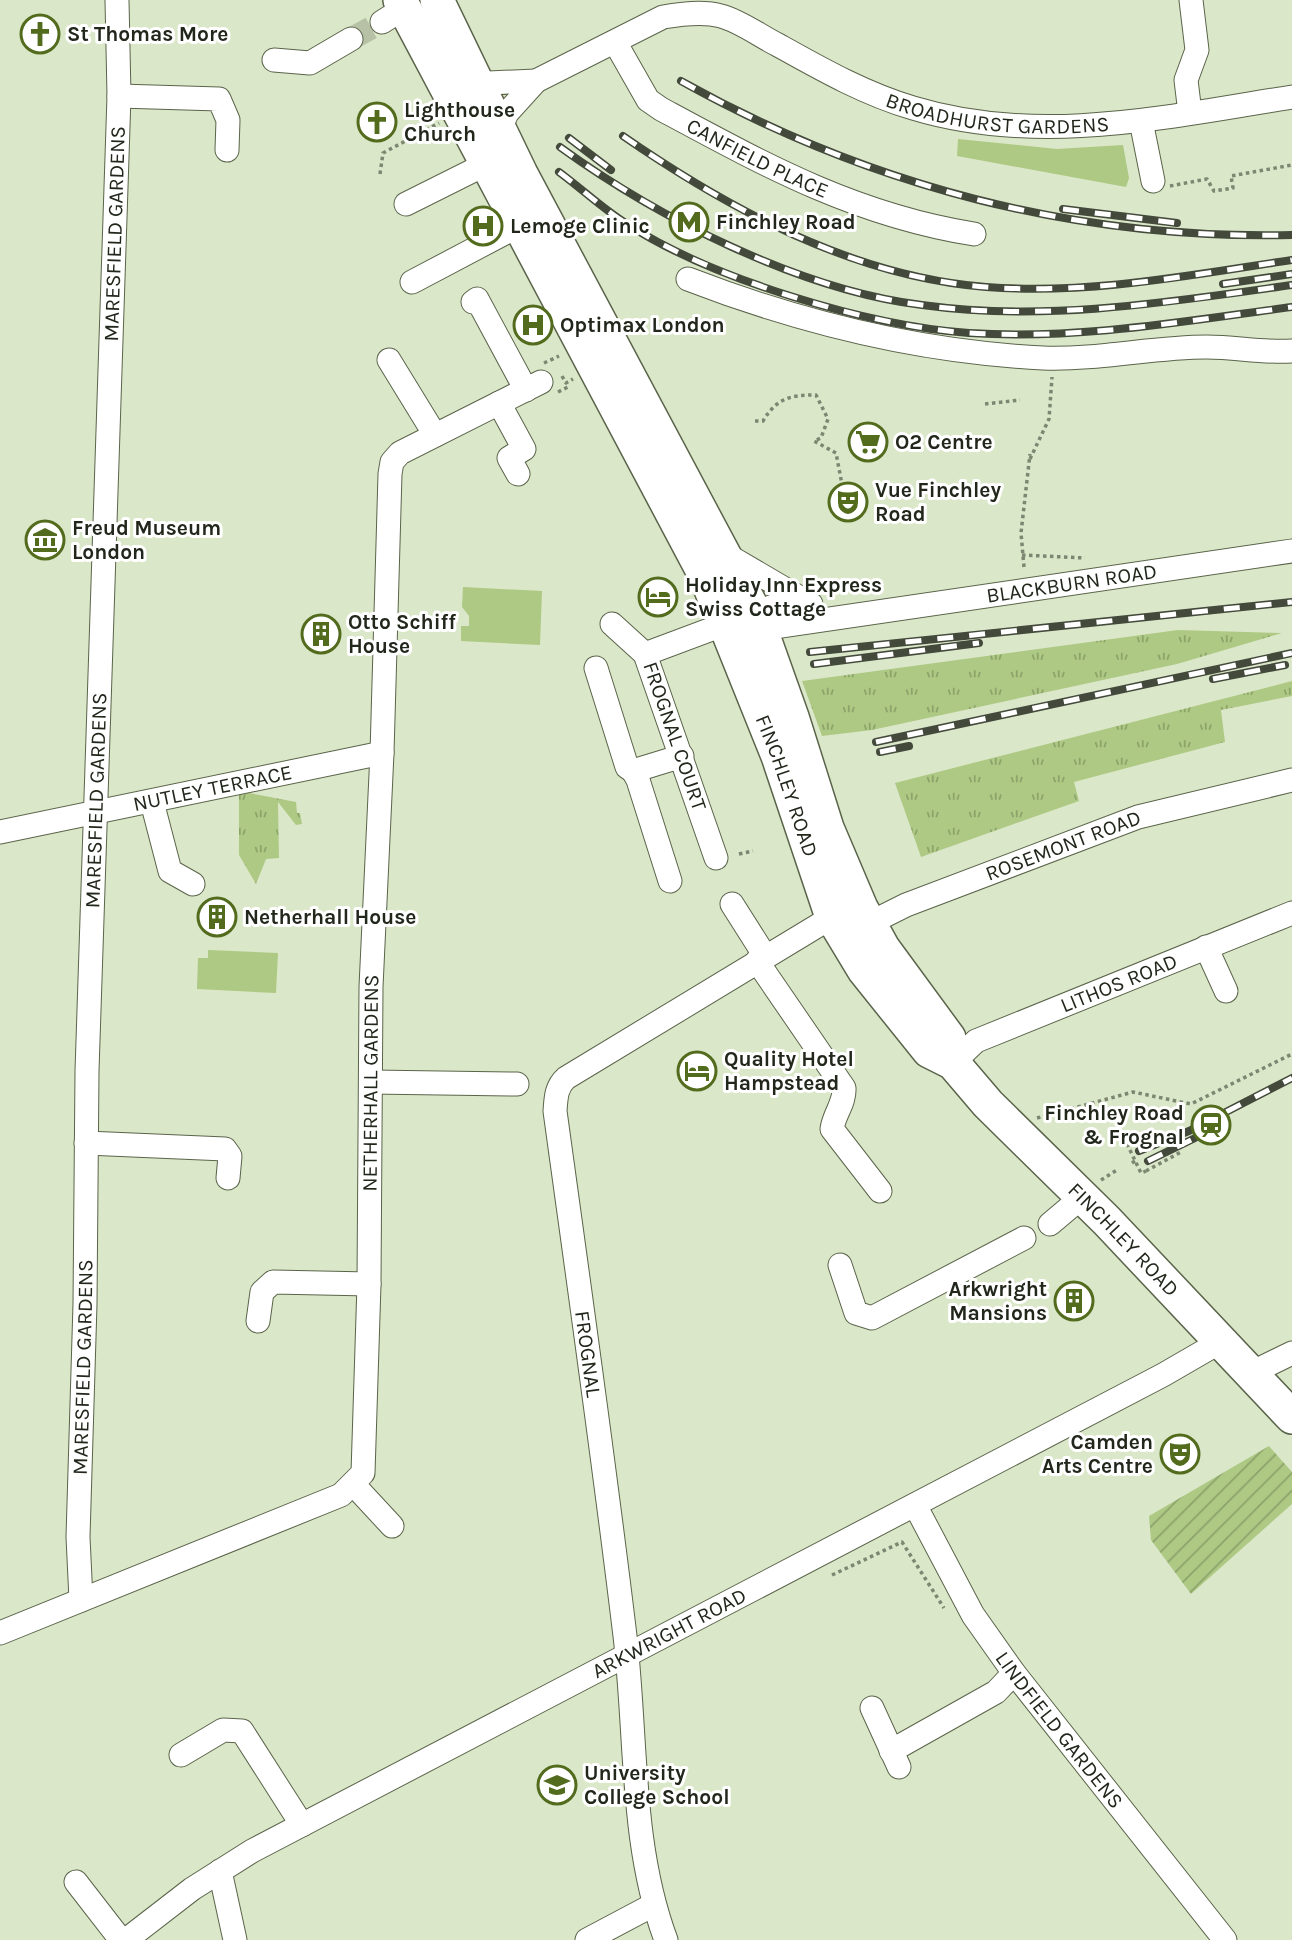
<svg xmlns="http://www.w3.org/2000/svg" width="1292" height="1940" font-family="Karla,sans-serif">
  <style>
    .grass { fill: url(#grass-tufts) }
    .park { fill: #adc983 }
    .garden { fill: url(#garden-furrows) }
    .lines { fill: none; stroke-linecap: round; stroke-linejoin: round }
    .minor-tunnel { stroke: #b6c1a6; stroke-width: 23; stroke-dasharray: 23 11; stroke-linecap: butt }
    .minor-casing { stroke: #5a644a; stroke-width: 25 }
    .highway-casing { stroke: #5a644a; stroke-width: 36 }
    .path { stroke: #7d8671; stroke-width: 3.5; stroke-dasharray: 3.5 3.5; stroke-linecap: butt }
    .minor { stroke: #fff; stroke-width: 23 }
    .highway { stroke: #fff; stroke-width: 33 }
    .rail-casing { stroke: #43493b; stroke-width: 8 }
    .rail { stroke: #fff; stroke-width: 5; stroke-dasharray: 16; stroke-linecap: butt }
    .path-bridge { stroke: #7d8671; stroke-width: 3.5; stroke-dasharray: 3.5 3.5; stroke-linecap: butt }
    .labels { text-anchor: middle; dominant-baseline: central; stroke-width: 6; stroke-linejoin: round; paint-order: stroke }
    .poi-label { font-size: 21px; font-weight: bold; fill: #22271c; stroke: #fff; text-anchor: start }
    .street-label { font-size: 21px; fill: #22271c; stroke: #fff }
  </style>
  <defs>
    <pattern id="grass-tufts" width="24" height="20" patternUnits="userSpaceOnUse" patternTransform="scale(1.75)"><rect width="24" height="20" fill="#adc983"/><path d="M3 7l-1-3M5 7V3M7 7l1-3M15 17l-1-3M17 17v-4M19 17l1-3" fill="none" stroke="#8ca36a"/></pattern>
    <pattern id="garden-furrows" width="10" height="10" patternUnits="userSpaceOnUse" patternTransform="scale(1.75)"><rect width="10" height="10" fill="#adc983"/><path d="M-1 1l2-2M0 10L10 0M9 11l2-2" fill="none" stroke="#8ca36a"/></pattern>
  </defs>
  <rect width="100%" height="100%" fill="#dbe7c9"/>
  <!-- grass -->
  <g class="grass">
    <path d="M1178 630 1282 633 1177 664 872 730 822 736 802 681Z"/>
    <path d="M1292 681V696L1221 710 1225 742 1074 782 1079 801 921 857 895 783Z"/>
    <path d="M239 791 296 802 297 813H300L302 824 296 825 278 802 279 858 266 859 256 884 239 855Z"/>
  </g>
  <!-- park -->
  <g class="park">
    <path d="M958 139 1057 149 1123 145 1129 178 1126 187 957 156Z"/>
    <path d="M463 587 542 591 540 645 461 641V626H469V616L462 607Z"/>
    <path d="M208 950 278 953 276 993 197 989 198 958H208Z"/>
  </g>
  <!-- garden -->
  <path class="garden" d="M1269 1446 1292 1472V1504L1191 1594 1151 1540 1149 1516Z"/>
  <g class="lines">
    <!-- minor-tunnel -->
    <path class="minor-tunnel" d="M351 39 382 22"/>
    <defs>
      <g id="minor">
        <path d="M382 22 404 8"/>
        <path id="s1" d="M615 42 648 100 661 109C765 165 855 215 974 234"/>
        <path d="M274 60 310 63 351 39"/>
        <path d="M466 84 536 81"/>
        <path d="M119 96 219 99 228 120 227 150"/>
        <path d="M1190 113 1186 80 1197 50 1191 0"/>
        <path d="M1141 121 1153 181"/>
        <path id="s2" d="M499 131 507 113 536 81 663 17C681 14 703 11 721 16 740 21 760 36 778 45 821 69 865 94 913 108 1038 146 1167 117 1292 97"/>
        <path d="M406 204 486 164"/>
        <path d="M688 279C802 323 921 352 1043 358 1098 360 1153 347 1207 347 1236 347 1263 353 1292 351"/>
        <path d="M412 282 520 225"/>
        <path d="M473 302 477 299 526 390"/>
        <path d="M389 360 435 435"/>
        <path d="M499 403 524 449 509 458 518 474"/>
        <path d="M725 554 807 602"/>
        <path d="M612 624 645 654"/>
        <path id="s3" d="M748 631 1292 551"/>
        <path d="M596 668 627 767 633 771 682 756"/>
        <path d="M633 771 638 780 670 881"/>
        <path d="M152 802 170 871 193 884"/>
        <path id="s4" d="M0 832 382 753"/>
        <path d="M716 858 645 654 776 605 797 601 811 604"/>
        <path d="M732 904 765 956"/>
        <path id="s5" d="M856 930 906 905 1138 817 1292 780"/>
        <path d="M1206 947 1226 991"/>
        <path d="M757 961 844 1088C845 1103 834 1114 832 1129L880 1191"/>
        <path id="s6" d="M953 1063 976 1041 1292 913"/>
        <path d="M371 1082 517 1084"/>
        <path d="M86 1143 225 1149 230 1156 228 1178"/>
        <path d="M1050 1224 1082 1197"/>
        <path d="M840 1265 856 1313 872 1318 1024 1238"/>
        <path d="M258 1321 262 1292 273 1282 369 1284"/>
        <path d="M1251 1373 1292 1353"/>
        <path d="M354 1485 392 1526"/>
        <path id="s7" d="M915 1505 973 1615 1014 1673 1225 1940"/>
        <path id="s8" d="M81 1600 78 1537 85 1304 87 1071 119 96 117 0"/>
        <path id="s9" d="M0 1633 341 1495 363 1473 369 1284 371 987 382 753 390 474 392 462 400 453 541 382"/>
        <path d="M872 1708 899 1767"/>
        <path d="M891 1751 996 1692 1014 1673"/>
        <path d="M181 1755 223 1730 242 1731 302 1825"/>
        <path d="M220 1871 235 1940"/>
        <path d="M76 1882 121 1940"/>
        <path id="s10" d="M126 1940 192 1889 252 1851 1163 1375 1220 1342"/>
        <path d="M587 1940 653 1905"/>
        <path d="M666 1940C630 1844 637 1737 625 1636 604 1461 579 1286 555 1111 556 1098 556 1087 566 1078L832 917"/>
      </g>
      <g id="highway">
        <path id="s11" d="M400 0 706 577 778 756 832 917 864 970 929 1051 953 1063 988 1104 1107 1221 1292 1417"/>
        <path d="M437 0 521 174 755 613 792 717 827 828 861 908 883 948 949 1038 953 1063"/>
      </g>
    </defs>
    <!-- minor casing -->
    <use href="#minor" class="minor-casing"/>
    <!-- highway casing -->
    <use href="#highway" class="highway-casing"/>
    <!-- path -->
    <g class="path">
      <path d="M380 174 383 153 439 123"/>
      <path d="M1170 186 1207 179 1214 191 1233 188 1231 176 1292 165"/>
      <path d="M544 363 559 356"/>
      <path d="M562 376 566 383 573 379"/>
      <path d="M558 392 568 387"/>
      <path d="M985 404 1020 400"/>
      <path d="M755 421H763C777 398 790 395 816 395L828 419 821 438 814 441 836 453 845 500"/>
      <path d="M1030 459 1049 419 1052 377"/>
      <path d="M1022 555 1085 558"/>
      <path d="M1024 567 1021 533 1030 454"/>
      <path d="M739 854 753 851"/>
      <path d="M1037 1118 1133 1092 1191 1104 1292 1054"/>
      <path d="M1133 1140 1154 1132"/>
      <path d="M1132 1163 1135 1161"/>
      <path d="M1146 1171 1181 1152"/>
      <path d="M1101 1180 1117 1170"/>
      <path d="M832 1575 902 1542 944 1608"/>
    </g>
    <!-- minor -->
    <use href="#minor" class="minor"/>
    <!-- highway -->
    <use href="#highway" class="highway"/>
    <defs>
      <g id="rail">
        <path d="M681 81C869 186 1076 240 1292 235"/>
        <path d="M623 136C730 210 855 277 986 287 1089 295 1191 275 1292 260"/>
        <path d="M569 138 611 170"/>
        <path d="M560 147C658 218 800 290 922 305 1045 322 1170 302 1292 285"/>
        <path d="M559 172C582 189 603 209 627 224 712 279 868 326 969 333 1077 340 1186 321 1292 307"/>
        <path d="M1063 209 1177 223"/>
        <path d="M1223 284 1292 274"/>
        <path d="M810 652 1292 602"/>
        <path d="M814 664 979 643"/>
        <path d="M1213 679 1285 665"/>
        <path d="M876 742 1292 653"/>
        <path d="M880 752 909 746"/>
        <path d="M1139 1151 1189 1131 1292 1078"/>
        <path d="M1148 1161 1195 1138"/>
      </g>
    </defs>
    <!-- rail casing -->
    <use href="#rail" class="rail-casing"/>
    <!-- rail -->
    <use href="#rail" class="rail"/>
    <!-- path-bridge -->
    <path class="path-bridge" d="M1133 1140 1127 1144 1141 1173 1146 1171"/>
  </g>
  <!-- icons -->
  <defs>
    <symbol id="church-ring" viewBox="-11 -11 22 22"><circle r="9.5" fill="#fff" stroke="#526b1d" stroke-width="1.5"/><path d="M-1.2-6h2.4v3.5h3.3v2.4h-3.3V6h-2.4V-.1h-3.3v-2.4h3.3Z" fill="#526b1d"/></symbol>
    <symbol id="metro-ring" viewBox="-11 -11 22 22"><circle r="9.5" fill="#fff" stroke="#526b1d" stroke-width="1.5"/><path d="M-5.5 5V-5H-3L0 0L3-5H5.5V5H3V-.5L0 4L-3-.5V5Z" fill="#526b1d"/></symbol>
    <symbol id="hospital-ring" viewBox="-11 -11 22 22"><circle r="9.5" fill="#fff" stroke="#526b1d" stroke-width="1.5"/><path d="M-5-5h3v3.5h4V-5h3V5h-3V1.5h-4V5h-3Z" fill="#526b1d"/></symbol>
    <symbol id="supermarket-ring" viewBox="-11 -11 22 22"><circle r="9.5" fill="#fff" stroke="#526b1d" stroke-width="1.5"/><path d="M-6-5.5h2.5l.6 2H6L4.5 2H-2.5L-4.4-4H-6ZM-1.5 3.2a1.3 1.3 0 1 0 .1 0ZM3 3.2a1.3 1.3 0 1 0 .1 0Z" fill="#526b1d"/></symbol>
    <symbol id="theatre-ring" viewBox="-11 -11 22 22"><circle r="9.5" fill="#fff" stroke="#526b1d" stroke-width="1.5"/><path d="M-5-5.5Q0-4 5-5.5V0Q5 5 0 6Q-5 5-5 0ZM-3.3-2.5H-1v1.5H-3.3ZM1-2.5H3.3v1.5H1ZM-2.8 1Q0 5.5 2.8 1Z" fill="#526b1d"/></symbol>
    <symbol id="museum-ring" viewBox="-11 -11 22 22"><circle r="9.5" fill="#fff" stroke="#526b1d" stroke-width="1.5"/><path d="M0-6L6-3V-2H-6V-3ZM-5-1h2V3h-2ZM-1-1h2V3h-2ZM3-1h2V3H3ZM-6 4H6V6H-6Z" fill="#526b1d"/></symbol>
    <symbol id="hotel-ring" viewBox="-11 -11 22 22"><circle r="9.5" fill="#fff" stroke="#526b1d" stroke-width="1.5"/><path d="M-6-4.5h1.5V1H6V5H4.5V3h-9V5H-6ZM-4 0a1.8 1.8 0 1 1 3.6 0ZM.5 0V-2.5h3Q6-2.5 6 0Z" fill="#526b1d"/></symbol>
    <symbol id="building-ring" viewBox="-11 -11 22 22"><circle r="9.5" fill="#fff" stroke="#526b1d" stroke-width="1.5"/><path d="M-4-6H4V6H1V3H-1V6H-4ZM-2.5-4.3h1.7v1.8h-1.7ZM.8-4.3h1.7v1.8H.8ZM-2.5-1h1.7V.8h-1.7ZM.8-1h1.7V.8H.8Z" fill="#526b1d"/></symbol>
    <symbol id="station-ring" viewBox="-11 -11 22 22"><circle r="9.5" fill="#fff" stroke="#526b1d" stroke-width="1.5"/><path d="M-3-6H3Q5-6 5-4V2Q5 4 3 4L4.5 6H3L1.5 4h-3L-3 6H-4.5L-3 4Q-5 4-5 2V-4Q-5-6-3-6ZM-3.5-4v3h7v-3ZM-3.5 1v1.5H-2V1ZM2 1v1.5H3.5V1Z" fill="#526b1d"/></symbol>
    <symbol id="school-ring" viewBox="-11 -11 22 22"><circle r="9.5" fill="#fff" stroke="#526b1d" stroke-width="1.5"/><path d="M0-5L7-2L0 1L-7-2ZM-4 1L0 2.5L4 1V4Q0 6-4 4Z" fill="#526b1d"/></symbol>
  </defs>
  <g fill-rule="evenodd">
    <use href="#church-ring" x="18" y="12" width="44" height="44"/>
    <use href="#church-ring" x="355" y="100" width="44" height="44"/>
    <use href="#metro-ring" x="667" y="200" width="44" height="44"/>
    <use href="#hospital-ring" x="461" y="204" width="44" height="44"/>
    <use href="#hospital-ring" x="511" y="303" width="44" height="44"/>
    <use href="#supermarket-ring" x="846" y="420" width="44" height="44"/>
    <use href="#theatre-ring" x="826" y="480" width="44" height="44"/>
    <use href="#museum-ring" x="23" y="518" width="44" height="44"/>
    <use href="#hotel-ring" x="636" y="575" width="44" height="44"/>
    <use href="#building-ring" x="299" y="612" width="44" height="44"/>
    <use href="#building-ring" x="195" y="895" width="44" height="44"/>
    <use href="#hotel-ring" x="675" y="1049" width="44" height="44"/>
    <use href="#station-ring" x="1189" y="1103" width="44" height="44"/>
    <use href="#building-ring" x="1052" y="1279" width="44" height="44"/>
    <use href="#theatre-ring" x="1158" y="1432" width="44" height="44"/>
    <use href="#school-ring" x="535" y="1763" width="44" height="44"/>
  </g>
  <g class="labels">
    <!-- poi labels -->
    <g class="poi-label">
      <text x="67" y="34">St Thomas More</text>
      <text x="404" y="110">Lighthouse<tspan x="404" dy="24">Church</tspan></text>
      <text x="716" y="222">Finchley Road</text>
      <text x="510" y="226">Lemoge Clinic</text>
      <text x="560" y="325">Optimax London</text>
      <text x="895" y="442">O2 Centre</text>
      <text x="875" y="490">Vue Finchley<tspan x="875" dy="24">Road</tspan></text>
      <text x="72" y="528">Freud Museum<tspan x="72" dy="24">London</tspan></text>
      <text x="685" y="585">Holiday Inn Express<tspan x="685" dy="24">Swiss Cottage</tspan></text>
      <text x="348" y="622">Otto Schiff<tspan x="348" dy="24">House</tspan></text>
      <text x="244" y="917">Netherhall House</text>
      <text x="724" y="1059">Quality Hotel<tspan x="724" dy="24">Hampstead</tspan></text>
      <text x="1184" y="1113" text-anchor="end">Finchley Road<tspan x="1184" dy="24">&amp; Frognal</tspan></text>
      <text x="1047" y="1289" text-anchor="end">Arkwright<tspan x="1047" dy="24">Mansions</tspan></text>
      <text x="1153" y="1442" text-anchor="end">Camden<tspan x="1153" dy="24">Arts Centre</tspan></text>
      <text x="584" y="1773">University<tspan x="584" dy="24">College School</tspan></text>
    </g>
    <!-- street labels -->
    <g class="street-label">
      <text stroke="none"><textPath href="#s2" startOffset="562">BROADHURST GARDENS</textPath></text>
      <text stroke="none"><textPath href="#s1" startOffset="191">CANFIELD PLACE</textPath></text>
      <text stroke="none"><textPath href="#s8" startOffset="1367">MARESFIELD GARDENS</textPath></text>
      <text stroke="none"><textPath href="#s3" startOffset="327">BLACKBURN ROAD</textPath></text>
      <text transform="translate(675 736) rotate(71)">FROGNAL COURT</text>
      <text stroke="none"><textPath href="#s11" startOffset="877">FINCHLEY ROAD</textPath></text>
      <text stroke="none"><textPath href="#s4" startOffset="217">NUTLEY TERRACE</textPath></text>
      <text stroke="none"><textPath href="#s8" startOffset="800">MARESFIELD GARDENS</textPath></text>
      <text stroke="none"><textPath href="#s5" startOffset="224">ROSEMONT ROAD</textPath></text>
      <text stroke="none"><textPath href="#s6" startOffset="186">LITHOS ROAD</textPath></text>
      <text stroke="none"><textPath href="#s9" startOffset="789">NETHERHALL GARDENS</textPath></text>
      <text stroke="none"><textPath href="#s11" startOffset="1454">FINCHLEY ROAD</textPath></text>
      <text transform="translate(588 1354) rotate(82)">FROGNAL</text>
      <text stroke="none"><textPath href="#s8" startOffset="233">MARESFIELD GARDENS</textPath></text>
      <text stroke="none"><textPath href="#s10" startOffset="625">ARKWRIGHT ROAD</textPath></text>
      <text stroke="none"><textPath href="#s7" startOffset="268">LINDFIELD GARDENS</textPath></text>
    </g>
  </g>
</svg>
